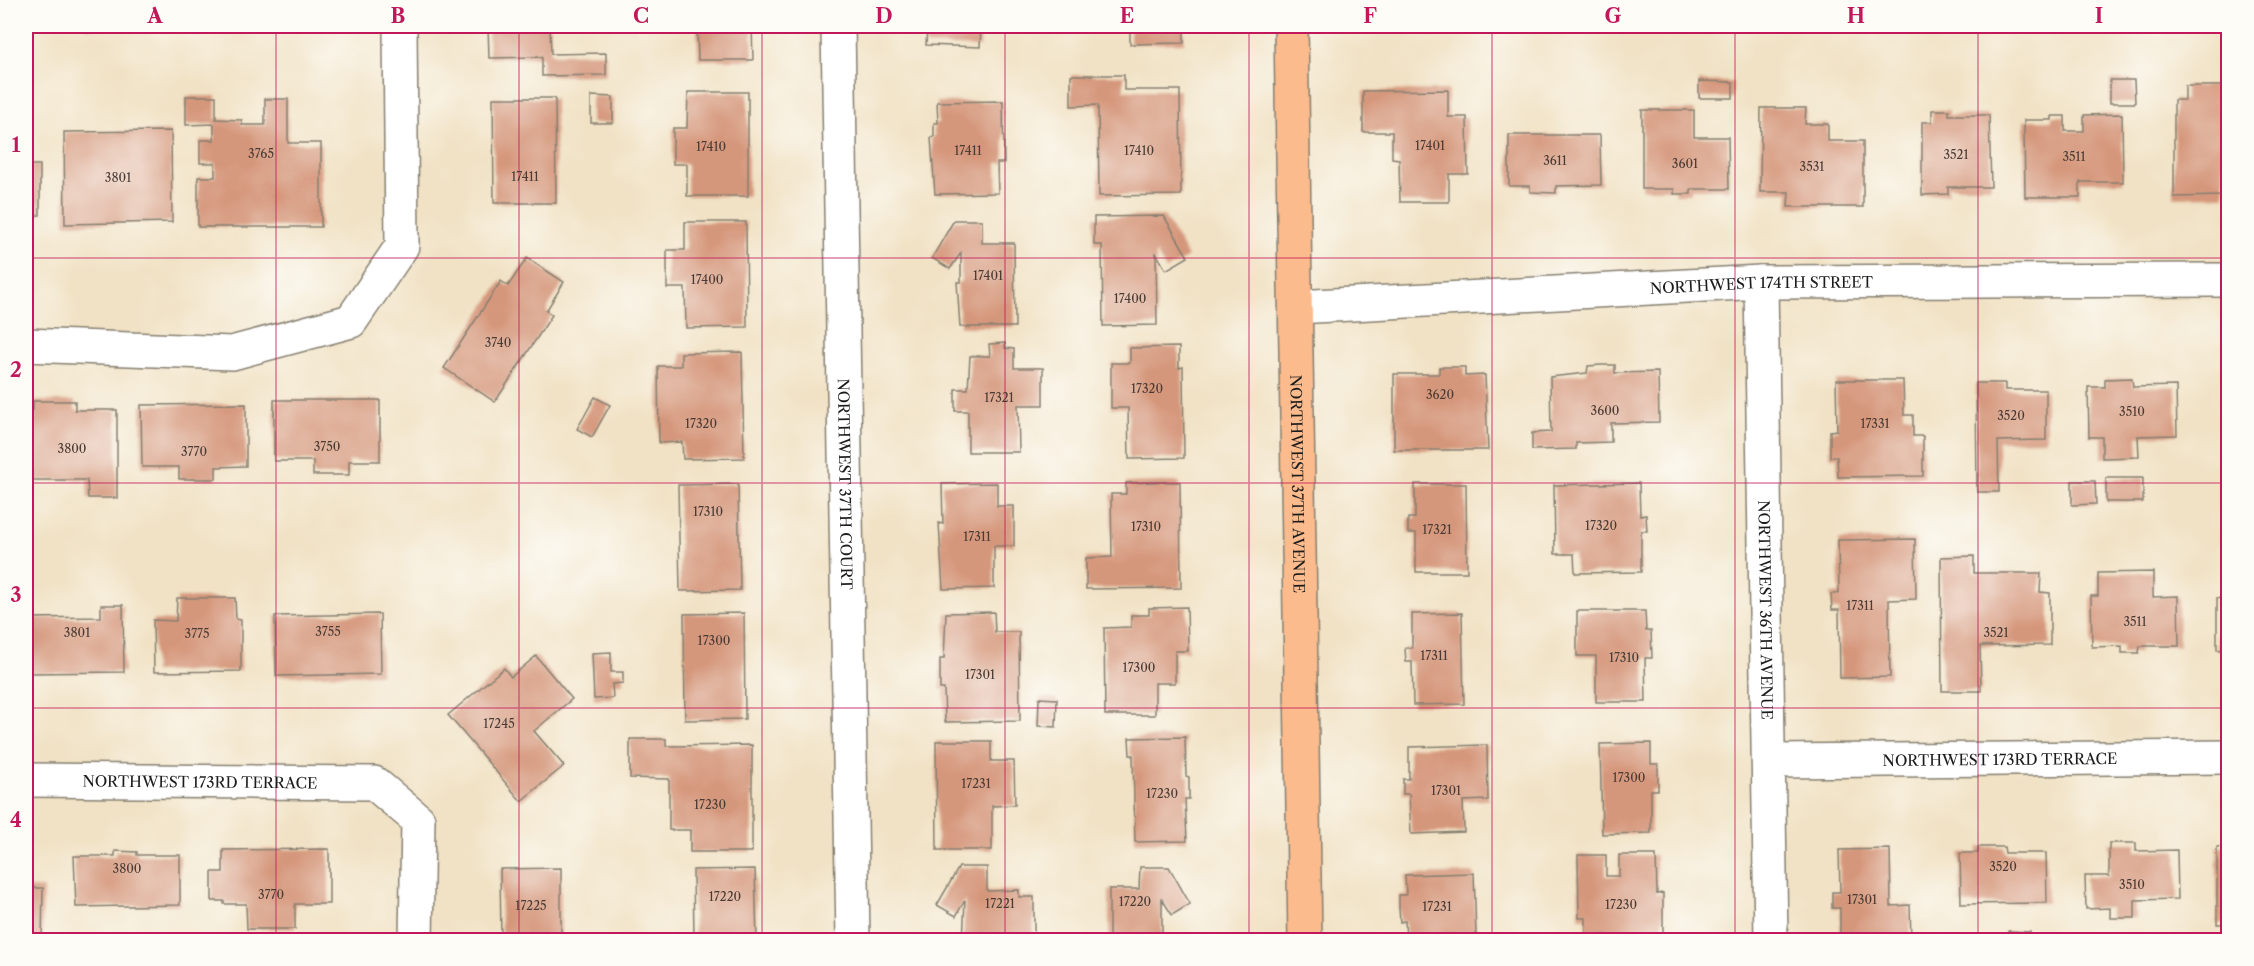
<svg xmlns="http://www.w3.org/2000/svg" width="2254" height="966" font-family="'Libre Caslon Text',serif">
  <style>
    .building { fill: #d5977b }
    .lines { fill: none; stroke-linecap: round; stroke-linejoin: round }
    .minor-casing { stroke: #867f70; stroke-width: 36 }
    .major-casing { stroke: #867f70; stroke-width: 36 }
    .minor { stroke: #fff; stroke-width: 33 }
    .major { stroke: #fbbb8d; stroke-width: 33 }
    .grid { fill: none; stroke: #c2185b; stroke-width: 1.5; stroke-opacity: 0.55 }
    .labels { text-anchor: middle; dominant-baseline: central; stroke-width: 4.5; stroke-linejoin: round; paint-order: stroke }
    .number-label { font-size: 12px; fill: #4a3b34 }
    .street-label { font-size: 15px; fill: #1c1c1c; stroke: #fdfcf7 }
    .neatline { fill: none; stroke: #c2185b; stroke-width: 2 }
    .grid-label { font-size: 20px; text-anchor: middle; font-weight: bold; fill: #c2185b }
  </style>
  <rect width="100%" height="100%" fill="#fdfcf7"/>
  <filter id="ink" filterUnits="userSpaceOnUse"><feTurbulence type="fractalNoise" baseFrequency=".0167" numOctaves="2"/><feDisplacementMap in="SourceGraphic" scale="12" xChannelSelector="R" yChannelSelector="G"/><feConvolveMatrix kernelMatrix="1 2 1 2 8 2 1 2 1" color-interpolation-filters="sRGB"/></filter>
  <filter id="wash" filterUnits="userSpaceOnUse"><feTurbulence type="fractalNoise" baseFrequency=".008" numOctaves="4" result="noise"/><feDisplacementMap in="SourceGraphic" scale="24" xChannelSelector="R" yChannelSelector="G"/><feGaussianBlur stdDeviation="1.35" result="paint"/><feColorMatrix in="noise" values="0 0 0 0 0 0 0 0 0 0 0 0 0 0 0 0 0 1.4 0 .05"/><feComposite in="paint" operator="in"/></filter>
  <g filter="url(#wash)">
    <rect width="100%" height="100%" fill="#f1e2c5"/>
    <g id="blocks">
      <!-- building -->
      <g class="building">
        <rect x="85" y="26" width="42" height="2"/>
        <path d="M488 26H550L551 54 606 53V75L542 76V57L489 58Z"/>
        <path d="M697 26H752L753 60H698Z"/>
        <path d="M927 26H981L980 47 926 45Z"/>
        <path d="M1130 26H1184V43L1130 44Z"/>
        <path d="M1425 26H1477V29L1425 30Z"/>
        <path d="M1071 75H1124V90H1180L1181 195 1099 196 1098 105 1071 106Z"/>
        <path d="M2110 80H2134L2135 103H2110Z"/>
        <path d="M1699 81 1733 82V98H1699Z"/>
        <path d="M2185 86H2224V126L2228 125V154H2224V196L2174 197V100H2185Z"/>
        <path d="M1448 90V117H1467L1468 174H1449V202H1400L1399 159 1392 158V132H1363V91Z"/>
        <path d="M688 92H748V196H687V164H673V128H687Z"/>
        <path d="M186 96H216V119L242 120V125H265V99H288V143H321V227H198V177H215V163H200V140H214V124L186 125Z"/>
        <path d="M591 96 613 97V123H591Z"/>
        <path d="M493 98H555L556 203H494Z"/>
        <path d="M1003 101 1004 163H997L998 193 935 194 931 138 934 137V123H938L937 102Z"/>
        <path d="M1761 108H1806L1805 124H1828V141H1863V207H1788L1789 192H1760Z"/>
        <path d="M1642 110H1694V137H1728L1729 189H1691V194H1674V189H1642Z"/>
        <path d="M1932 110H1949V115H1989L1991 187H1948V194L1922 195V122H1932Z"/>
        <path d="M2122 114 2123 182H2080V197H2025L2024 120H2052V116H2065V131H2084V115Z"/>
        <path d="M171 131 172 222 65 224 64 132Z"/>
        <path d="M1509 135H1600L1601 185 1556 186V193L1530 192V186H1509Z"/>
        <path d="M26 165H40V215L26 216Z"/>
        <path d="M1164 216 1188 257 1166 270 1156 253 1157 325 1103 326 1102 245H1094V217Z"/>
        <path d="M954 220H982V243H1014L1015 327H960L957 282H961V253L950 269 932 258Z"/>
        <path d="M685 222H746L747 327 686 328 685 288H667V250H685Z"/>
        <path d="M527 258 564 282 546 311 552 315 495 402 444 368 501 281 508 286Z"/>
        <path d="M1005 343V348L1014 349V368H1043V405H1018L1019 452H968V411H955V389H968L970 356H990L989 344Z"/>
        <path d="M1179 347V368L1183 367 1184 458 1129 459 1128 408H1111V363H1130V348Z"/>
        <path d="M742 352 744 458 683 459 682 442 659 443 658 366H681V353Z"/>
        <path d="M1601 365H1615V373L1658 372 1659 422 1611 423V442L1576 443V449L1532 450V433L1551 432 1550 377 1587 373 1588 366Z"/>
        <path d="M1439 367H1465V376L1485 375 1488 450H1394V374H1439Z"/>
        <path d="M2132 378 2133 387 2176 386 2177 435 2138 436 2139 457 2102 458V437H2089L2088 387H2105V379Z"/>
        <path d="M1836 380H1903L1904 415H1913V436H1923V476L1838 477 1837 457H1830V431L1837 430Z"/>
        <path d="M1976 383H2005V390H2046V440L1998 441 1999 492H1977Z"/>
        <path d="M595 397 610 405 592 437 577 429Z"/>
        <path d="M274 400H380V461H349V475H313V461H274Z"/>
        <path d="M33 401H75V410H117V498H88L87 480H32L31 460H27V410H33Z"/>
        <path d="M246 404V466L216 467V479H179V467H142L141 405Z"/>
        <rect x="2106" y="478" width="37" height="24"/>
        <path d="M2072 481H2095L2096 504 2072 505Z"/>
        <path d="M1154 482H1180L1181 588 1086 589V558L1112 557 1111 494H1126V483Z"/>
        <path d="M997 483V506H1014V546H994V588L943 589 939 523 943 524 942 484Z"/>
        <path d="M1639 483 1640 516 1646 515 1647 531H1641V572L1575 573 1574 554H1555L1554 485Z"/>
        <path d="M738 484 740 590 680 591 678 485Z"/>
        <path d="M1415 484H1466L1467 572H1416V533H1408V518H1415Z"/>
        <path d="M1915 539 1916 599 1889 600 1890 677 1840 678 1839 610H1832L1831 594 1839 593 1838 540Z"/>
        <path d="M1974 556V573H2041L2040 592 2050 593V645L1980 646 1981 691H1942L1941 557Z"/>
        <path d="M2153 572V597L2178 596 2179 646H2140L2139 653H2122V646L2092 647 2091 596H2098V573Z"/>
        <path d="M2222 583H2228V649L2217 650V598L2222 599Z"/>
        <path d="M177 598H235L236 619 241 620V671L154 672 153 620 176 621Z"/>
        <path d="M101 605H123L124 672 30 673 29 618 101 617Z"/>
        <path d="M1187 607 1188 651H1175V683H1155V715H1105L1104 628 1131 627V615H1149V608Z"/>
        <path d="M1577 611H1645L1646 631H1651L1652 658H1645L1646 702H1596V656H1577Z"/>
        <path d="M994 612 995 632H1019L1020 721 945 722 944 689H940V659H944L946 613Z"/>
        <path d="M744 613 745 719 685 720 684 614Z"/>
        <path d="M1462 613 1464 704 1413 705 1412 662H1406L1405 648H1412V614Z"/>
        <path d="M380 614 381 674 276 676 275 616Z"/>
        <path d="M611 652V672H623V683L612 684 613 698 594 699 592 653Z"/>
        <path d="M536 656 572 699 534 731 564 766 521 801 448 715 504 668 511 677Z"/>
        <path d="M1039 698 1057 699 1056 727 1038 726Z"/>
        <path d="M1185 737 1186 776 1189 777V799H1185L1187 841 1135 842 1133 755H1130L1129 738Z"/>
        <path d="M630 739H666V746L752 745V852H690V830H669V779L630 778Z"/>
        <path d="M936 741H991V761H1014L1015 805 992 806V850H937Z"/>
        <path d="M1651 743V764H1658V790H1651V833L1602 834 1600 744Z"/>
        <path d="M1487 745 1488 800 1463 801 1464 832 1411 834 1409 794H1403V779H1409V747Z"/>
        <path d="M2109 843H2136V851L2177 850 2178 899 2135 900V918H2110V908L2086 909 2085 876H2109Z"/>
        <path d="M2228 846V924H2217V847Z"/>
        <path d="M1978 847H2004L2005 853H2046L2047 903 1961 904 1960 853H1978Z"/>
        <path d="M329 849V904H295V929H247L246 904H224V901H212V872H223V850Z"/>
        <path d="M1890 849 1891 906 1910 905 1911 940H1840V908H1832V892H1840L1839 850Z"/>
        <path d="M115 851 137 852V855H180V905L76 907 74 856H115Z"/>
        <path d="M1578 855H1606V876H1619V855H1656L1657 894 1663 893V936L1657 937V940H1607V935L1586 936V918H1579Z"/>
        <path d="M959 867H987V891L1019 890V897H1034V940H963L965 900 956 916 937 905Z"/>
        <path d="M1140 867H1169L1190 904 1172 915 1162 899V940H1109V889H1139Z"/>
        <path d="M561 868V940H501L500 869Z"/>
        <path d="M755 869 757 940H694L693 870Z"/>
        <path d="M1474 873 1476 936H1457L1458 940H1406L1405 921 1400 922 1399 908V895H1406L1405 875Z"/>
        <path d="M26 888H43L42 940H26Z"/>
        <path d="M2008 931 2030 932V940H2007Z"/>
      </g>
    </g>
  </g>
  <g filter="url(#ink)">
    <use href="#blocks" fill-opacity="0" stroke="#867f70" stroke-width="1.5"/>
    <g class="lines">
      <defs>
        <g id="minor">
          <path id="s1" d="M838 26 853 940"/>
          <path id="s2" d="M1761 282 1771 940"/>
          <path id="s3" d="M1296 307 1761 282 2228 280"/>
          <path d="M26 345 232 353 351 321 402 246 400 26"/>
          <path id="s4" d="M1770 761 2228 757"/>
          <path id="s5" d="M26 780 374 783 418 820 416 940"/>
        </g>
        <g id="major">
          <path id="s6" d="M1291 26 1305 940"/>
        </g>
      </defs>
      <!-- minor casing -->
      <use href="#minor" class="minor-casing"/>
      <!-- major casing -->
      <use href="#major" class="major-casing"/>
      <!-- minor -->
      <use href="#minor" class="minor"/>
      <!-- major -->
      <use href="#major" class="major"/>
    </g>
  </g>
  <!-- grid -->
  <path class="grid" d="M276 26V940M519 26V940M762 26V940M1005 26V940M1249 26V940M1492 26V940M1735 26V940M1978 26V940M26 258H2228M26 483H2228M26 708H2228"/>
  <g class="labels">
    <!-- number labels -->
    <g class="number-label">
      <text x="1430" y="145">17401</text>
      <text x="711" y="146">17410</text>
      <text x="968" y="150">17411</text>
      <text x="1139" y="150">17410</text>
      <text x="261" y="153">3765</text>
      <text x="1956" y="154">3521</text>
      <text x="2074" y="156">3511</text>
      <text x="1555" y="160">3611</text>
      <text x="1685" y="163">3601</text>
      <text x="1812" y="166">3531</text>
      <text x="525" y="176">17411</text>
      <text x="118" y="177">3801</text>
      <text x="988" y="275">17401</text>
      <text x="707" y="279">17400</text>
      <text x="1130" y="298">17400</text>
      <text x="498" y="342">3740</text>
      <text x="1147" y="388">17320</text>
      <text x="1440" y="394">3620</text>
      <text x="999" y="397">17321</text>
      <text x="1605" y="410">3600</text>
      <text x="2132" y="411">3510</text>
      <text x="2011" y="415">3520</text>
      <text x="701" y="423">17320</text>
      <text x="1875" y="423">17331</text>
      <text x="327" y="446">3750</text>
      <text x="72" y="448">3800</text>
      <text x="194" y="451">3770</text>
      <text x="708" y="511">17310</text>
      <text x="1601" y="525">17320</text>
      <text x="1146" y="526">17310</text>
      <text x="1437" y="529">17321</text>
      <text x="977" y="536">17311</text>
      <text x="1860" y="605">17311</text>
      <text x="2135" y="621">3511</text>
      <text x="328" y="631">3755</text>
      <text x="77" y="632">3801</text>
      <text x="1996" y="632">3521</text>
      <text x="197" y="633">3775</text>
      <text x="714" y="640">17300</text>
      <text x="1434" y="655">17311</text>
      <text x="1624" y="657">17310</text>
      <text x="1139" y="667">17300</text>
      <text x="980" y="674">17301</text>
      <text x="499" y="723">17245</text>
      <text x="1629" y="777">17300</text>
      <text x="976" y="783">17231</text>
      <text x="1446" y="790">17301</text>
      <text x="1162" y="793">17230</text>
      <text x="710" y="804">17230</text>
      <text x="2003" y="866">3520</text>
      <text x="127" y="868">3800</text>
      <text x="2132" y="884">3510</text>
      <text x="271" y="894">3770</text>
      <text x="725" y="896">17220</text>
      <text x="1862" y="899">17301</text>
      <text x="1135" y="901">17220</text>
      <text x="1000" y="903">17221</text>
      <text x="1621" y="904">17230</text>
      <text x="531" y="905">17225</text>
      <text x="1437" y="906">17231</text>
    </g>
    <!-- street labels -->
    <g class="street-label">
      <text stroke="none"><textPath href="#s3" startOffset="466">NORTHWEST 174TH STREET</textPath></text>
      <text stroke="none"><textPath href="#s1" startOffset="458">NORTHWEST 37TH COURT</textPath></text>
      <text stroke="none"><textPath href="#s6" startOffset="458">NORTHWEST 37TH AVENUE</textPath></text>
      <text stroke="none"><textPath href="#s2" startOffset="328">NORTHWEST 36TH AVENUE</textPath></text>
      <text stroke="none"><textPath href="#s4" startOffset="230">NORTHWEST 173RD TERRACE</textPath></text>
      <text stroke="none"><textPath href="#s5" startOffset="174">NORTHWEST 173RD TERRACE</textPath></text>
    </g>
  </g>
  <!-- margin -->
  <rect width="2254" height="966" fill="none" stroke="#fdfcf7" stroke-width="66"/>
  <rect x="33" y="33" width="2188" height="900" class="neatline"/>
  <g class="grid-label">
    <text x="155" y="23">A</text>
    <text x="398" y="23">B</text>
    <text x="641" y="23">C</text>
    <text x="884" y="23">D</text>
    <text x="1127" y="23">E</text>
    <text x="1370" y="23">F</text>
    <text x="1613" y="23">G</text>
    <text x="1856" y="23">H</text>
    <text x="2099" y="23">I</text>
    <text x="16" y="152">1</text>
    <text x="16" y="377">2</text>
    <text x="16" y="602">3</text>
    <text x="16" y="827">4</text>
  </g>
</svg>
